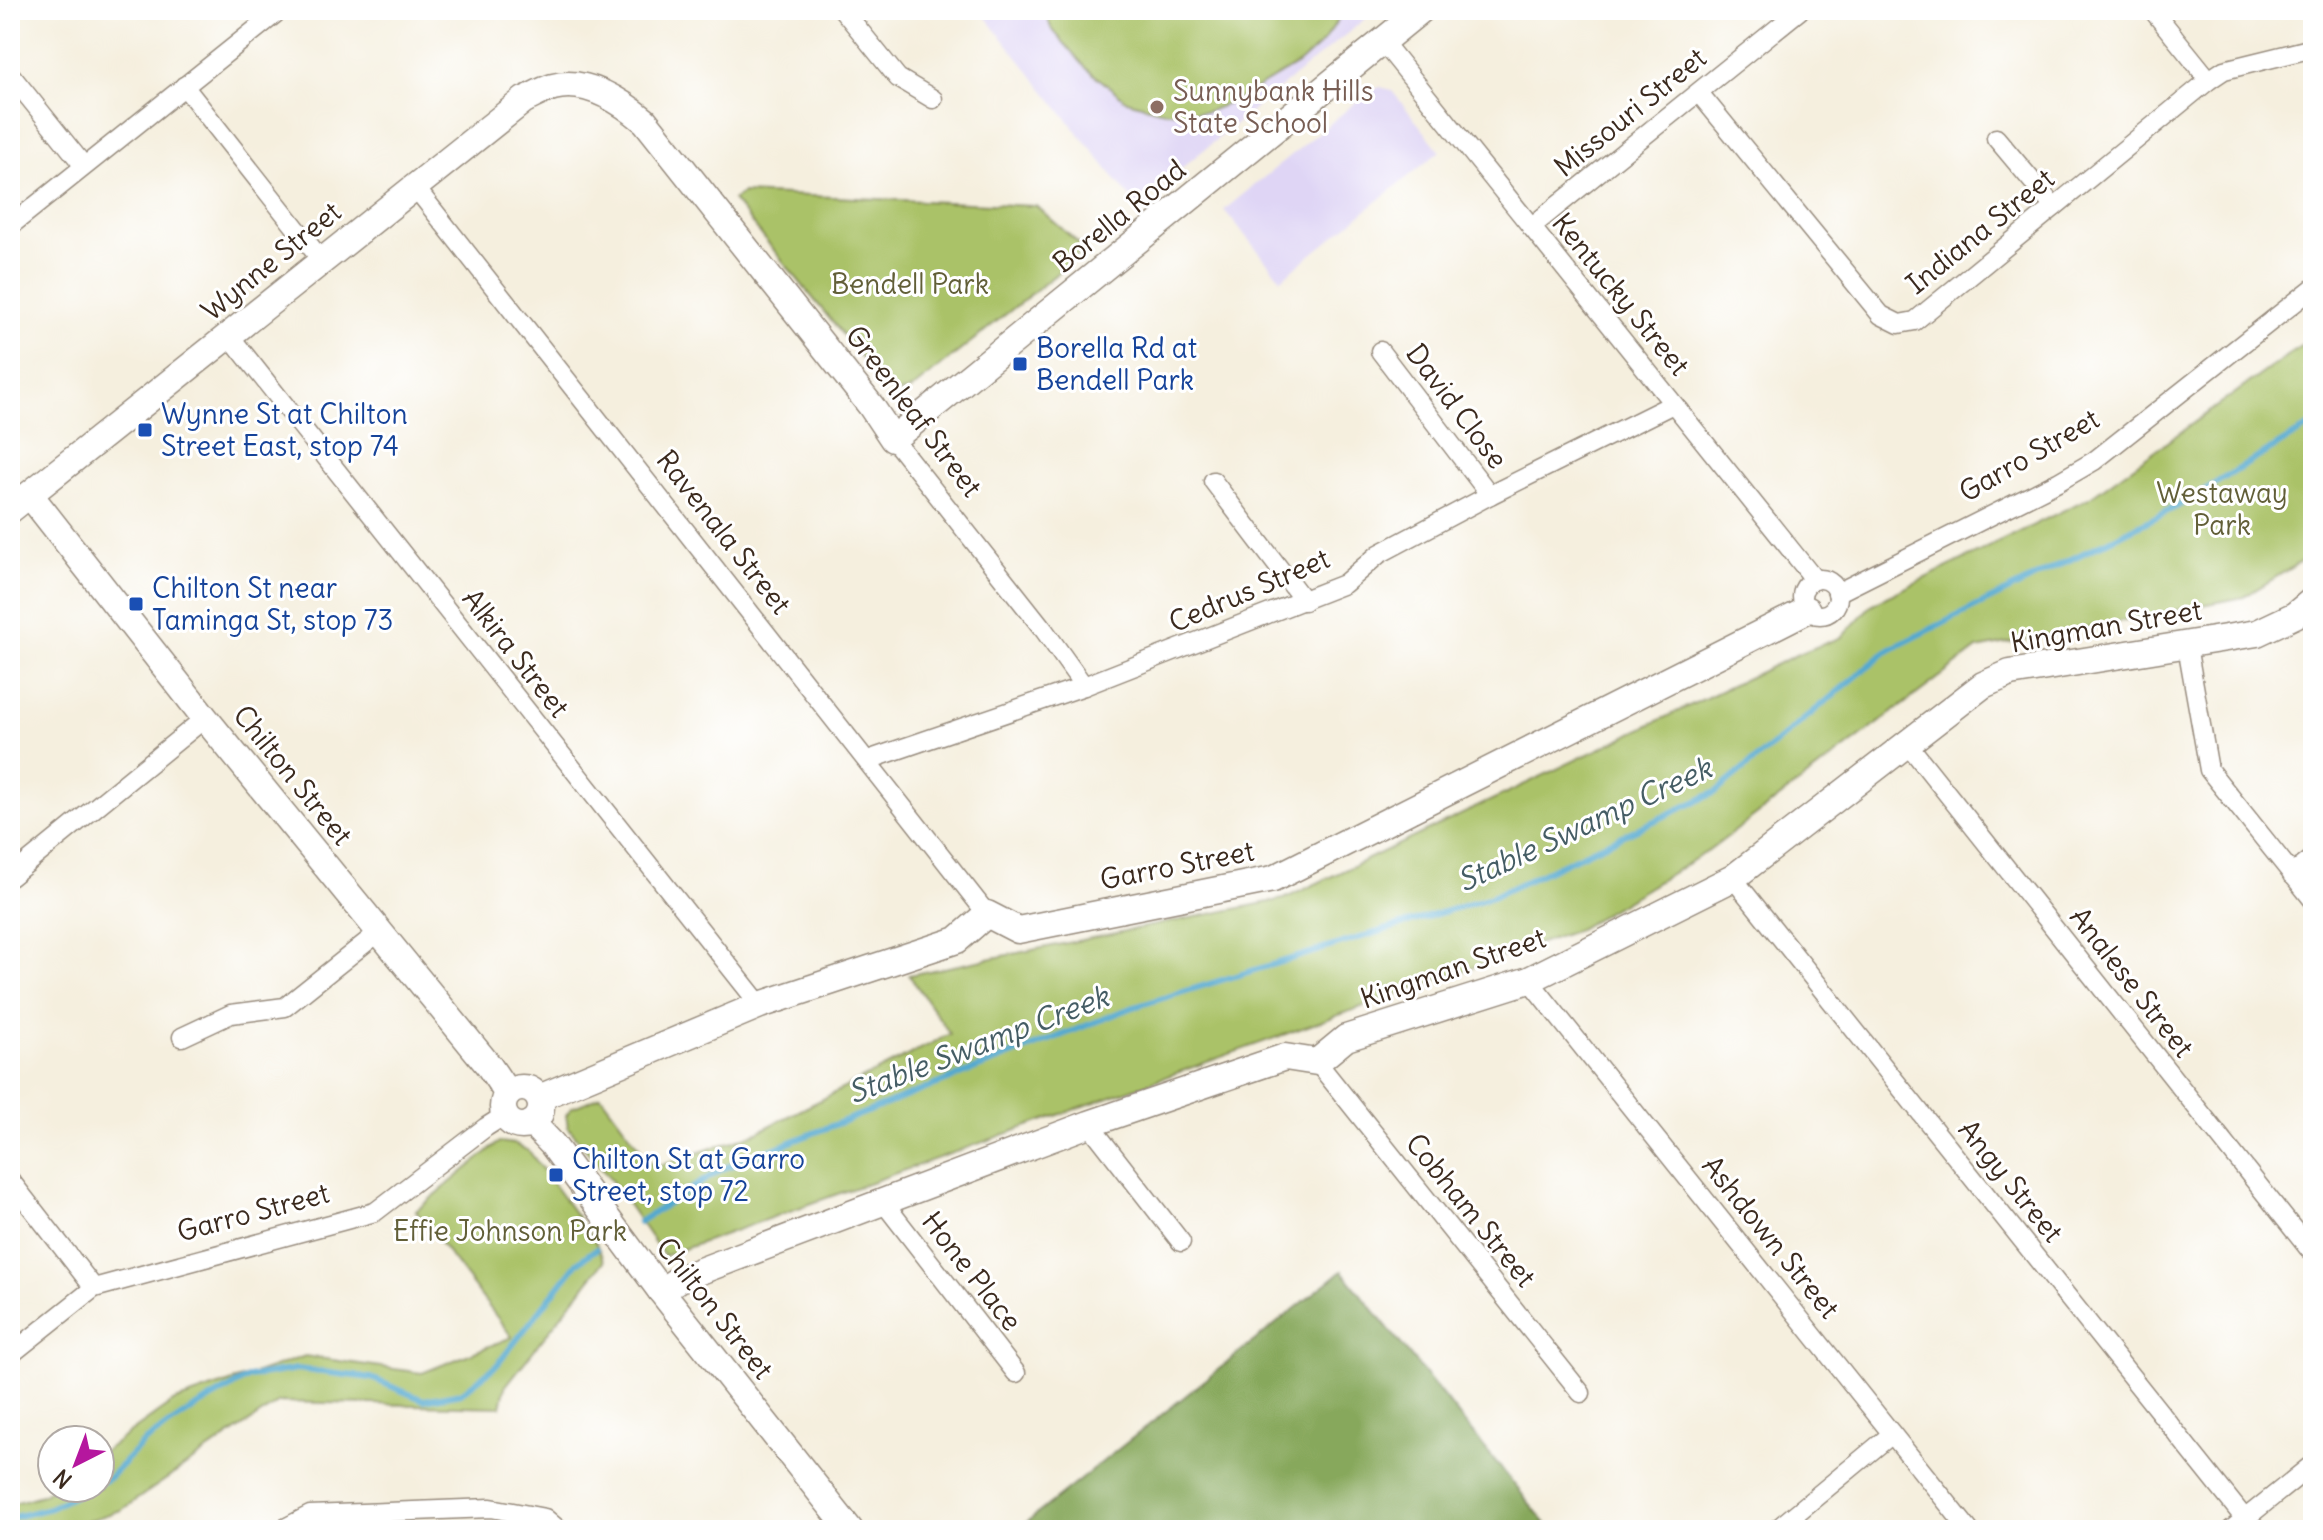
<svg xmlns="http://www.w3.org/2000/svg" width="2323" height="1540" font-family="Delius,sans-serif">
  <style>
    .built { fill: #dfd5f5 }
    .green { fill: #aac267; stroke: #727642; stroke-width: 2 }
    .forest { fill: #87a85c; stroke: #61693d; stroke-width: 2 }
    .lines { fill: none; stroke-linecap: round; stroke-linejoin: round }
    .stream { stroke: #53a9d0; stroke-width: 6 }
    .street-casing { stroke: #988c7e; stroke-width: 21 }
    .secondary-casing { stroke: #988c7e; stroke-width: 29 }
    .street { stroke: #fff; stroke-width: 18 }
    .secondary { stroke: #fff; stroke-width: 26 }
    .education-dot { fill: #8d6e63; stroke: #fff; stroke-width: 3 }
    .transit-dot { fill: #1a4fb4; stroke: #fff; stroke-width: 3 }
    .labels { text-anchor: middle; dominant-baseline: central; stroke-width: 6; stroke-linejoin: round; paint-order: stroke }
    .education-label { font-size: 28px; fill: #785e54; stroke: #fff; text-anchor: start }
    .street-label { font-size: 28px; fill: #3b2a1e; stroke: #fff }
    .park-label { font-size: 28px; fill: #625f38; stroke: #fff }
    .transit-label { font-size: 28px; fill: #164399; stroke: #fff; text-anchor: start }
    .water-label { font-size: 30px; font-style: italic; fill: #455d65; stroke: #fff }
  </style>
  <rect width="100%" height="100%" fill="#fff"/>
  <filter id="ink" filterUnits="userSpaceOnUse"><feTurbulence type="fractalNoise" baseFrequency=".0125" numOctaves="2"/><feDisplacementMap in="SourceGraphic" scale="16" xChannelSelector="R" yChannelSelector="G"/><feConvolveMatrix kernelMatrix="1 2 1 2 8 2 1 2 1" color-interpolation-filters="sRGB"/></filter>
  <filter id="wash" filterUnits="userSpaceOnUse"><feTurbulence type="fractalNoise" baseFrequency=".006" numOctaves="4" result="noise"/><feDisplacementMap in="SourceGraphic" scale="32" xChannelSelector="R" yChannelSelector="G"/><feGaussianBlur stdDeviation="1.8" result="paint"/><feColorMatrix in="noise" values="0 0 0 0 0 0 0 0 0 0 0 0 0 0 0 0 0 1.4 0 .05"/><feComposite in="paint" operator="in"/></filter>
  <g filter="url(#wash)">
    <rect width="100%" height="100%" fill="#f5efde"/>
    <!-- built -->
    <g class="built">
      <path d="M980 10H1376L1136 205Z"/>
      <path d="M1381 87 1392 91 1440 151 1281 279 1224 210 1371 90Z"/>
    </g>
    <!-- green -->
    <g class="green">
      <path d="M1045 10H1344L1324 41 1301 62 1237 100 1206 112H1167L1127 101 1086 68 1051 28Z"/>
      <path d="M743 193 1036 206 1084 248 1070 263 912 389C895 397 890 391 878 378L733 200Z"/>
      <path d="M2313 337V554L2244 597 1977 649 1710 850 1577 930 664 1256 611 1180 568 1127 566 1115 571 1108 601 1096 654 1167 752 1135 950 1034 909 975 1284 899 1798 654 1842 637 1872 604 2089 498Z"/>
      <path d="M499 1142 514 1144 529 1151 596 1243 604 1261 505 1387 501 1407 279 1402 121 1510 60 1530H10V1504L42 1495 52 1488H100V1454L173 1402 305 1356 422 1373 512 1337 416 1211Z"/>
    </g>
    <!-- forest -->
    <path class="forest" d="M1342 1271 1551 1530H1017Z"/>
    <g class="lines">
      <!-- stream -->
      <g class="stream">
        <path d="M639 1222 722 1169 1131 1008 1492 897 1716 792 1887 651 2178 506 2313 424"/>
        <path d="M100 1483 109 1478 144 1442 190 1411 249 1377 297 1369 371 1378 424 1400 461 1393 497 1365 577 1263 596 1249"/>
        <path d="M10 1518 50 1508 89 1488"/>
      </g>
    </g>
  </g>
  <g filter="url(#ink)">
    <g class="lines">
      <defs>
        <g id="street">
          <path d="M843 10 898 78 933 99"/>
          <path d="M2155 13 2209 80"/>
          <path d="M1383 42 1815 580"/>
          <path d="M10 74 84 166"/>
          <path d="M184 86 322 261"/>
          <path d="M1699 93 1881 315 1899 324 1915 321 2209 80 2224 70 2313 48"/>
          <path d="M1996 138 2054 207"/>
          <path d="M415 187 987 914"/>
          <path d="M10 226 280 10"/>
          <path d="M1531 227 1800 10"/>
          <path d="M229 335 760 1005"/>
          <path d="M1380 351 1490 495"/>
          <path d="M893 439 1044 630 1084 686"/>
          <path d="M1213 481 1304 601"/>
          <circle cx="1820" cy="597" r="18"/>
          <path d="M1837 593 2058 482 2094 461 2313 288"/>
          <path d="M2187 646 2209 770 2313 900"/>
          <path d="M1907 743 2313 1254"/>
          <path d="M868 760 1084 686 1344 584 1379 554 1490 495 1673 404"/>
          <path d="M2292 875 2313 858"/>
          <path d="M10 877 205 718"/>
          <path d="M1733 878 2245 1519"/>
          <path d="M1529 980 1969 1530"/>
          <path d="M182 1037 231 1014 285 1007 379 932"/>
          <path d="M1317 1062 1581 1393"/>
          <path d="M1089 1124 1181 1242"/>
          <path d="M10 1180 94 1288"/>
          <path d="M884 1203 1016 1373"/>
          <path d="M10 1355 94 1288 375 1212 486 1127 505 1115"/>
          <path d="M281 1530 310 1515 491 1508 545 1518 559 1530"/>
          <path d="M1776 1530 1892 1434"/>
          <path d="M2231 1530 2313 1464"/>
        </g>
        <g id="secondary">
          <path d="M30 495 205 718 489 1066 508 1094"/>
          <path d="M10 510 524 100C533 96 543 90 553 87 586 78 621 101 645 121L871 406 893 439 1421 10"/>
          <circle cx="522" cy="1107" r="19"/>
          <path d="M539 1098 760 1005 957 940 987 914 1018 930 1273 879 1807 610"/>
          <path d="M532 1123 552 1144 661 1291 850 1530"/>
          <path d="M661 1291 679 1279 1089 1124 1285 1057 1317 1062 1346 1038 1529 980 1733 878 1983 685 2010 673 2257 633 2295 615 2313 600"/>
        </g>
      </defs>
      <!-- street casing -->
      <use href="#street" class="street-casing"/>
      <!-- secondary casing -->
      <use href="#secondary" class="secondary-casing"/>
      <!-- street -->
      <use href="#street" class="street"/>
      <!-- secondary -->
      <use href="#secondary" class="secondary"/>
    </g>
  </g>
  <!-- markers -->
  <circle class="education-dot" cx="1157" cy="107" r="8"/>
  <g class="transit-dot">
    <rect x="1012" y="356" width="16" height="16" rx="4"/>
    <rect x="137" y="422" width="16" height="16" rx="4"/>
    <rect x="128" y="596" width="16" height="16" rx="4"/>
    <rect x="548" y="1167" width="16" height="16" rx="4"/>
  </g>
  <g class="labels">
    <!-- education labels -->
    <g class="education-label">
      <text x="1173" y="91">Sunnybank Hills<tspan x="1173" dy="32">State School</tspan></text>
    </g>
    <!-- street labels -->
    <g class="street-label">
      <text transform="translate(1630 112) rotate(-39)">Missouri Street</text>
      <text transform="translate(1119 216) rotate(-39)">Borella Road</text>
      <text transform="translate(1980 231) rotate(-39)">Indiana Street</text>
      <text transform="translate(271 261) rotate(-39)">Wynne Street</text>
      <text transform="translate(1621 294) rotate(51)">Kentucky Street</text>
      <text transform="translate(1457 406) rotate(53)">David Close</text>
      <text transform="translate(914 411) rotate(53)">Greenleaf Street</text>
      <text transform="translate(2029 455) rotate(-30)">Garro Street</text>
      <text transform="translate(724 532) rotate(52)">Ravenala Street</text>
      <text transform="translate(1249 590) rotate(-23)">Cedrus Street</text>
      <text transform="translate(2106 626) rotate(-10)">Kingman Street</text>
      <text transform="translate(516 653) rotate(52)">Alkira Street</text>
      <text transform="translate(293 775) rotate(51)">Chilton Street</text>
      <text transform="translate(1177 865) rotate(-11)">Garro Street</text>
      <text transform="translate(1453 968) rotate(-19)">Kingman Street</text>
      <text transform="translate(2132 982) rotate(52)">Analese Street</text>
      <text transform="translate(2011 1181) rotate(51)">Angy Street</text>
      <text transform="translate(1471 1210) rotate(51)">Cobham Street</text>
      <text transform="translate(253 1212) rotate(-15)">Garro Street</text>
      <text transform="translate(1771 1237) rotate(51)">Ashdown Street</text>
      <text transform="translate(972 1271) rotate(52)">Hone Place</text>
      <text transform="translate(715 1308) rotate(52)">Chilton Street</text>
    </g>
    <!-- park labels -->
    <g class="park-label">
      <text x="910" y="284">Bendell Park</text>
      <text x="2222" y="493">Westaway<tspan x="2222" dy="32">Park</tspan></text>
      <text x="510" y="1231">Effie Johnson Park</text>
    </g>
    <!-- transit labels -->
    <g class="transit-label">
      <text x="1036" y="348">Borella Rd at<tspan x="1036" dy="32">Bendell Park</tspan></text>
      <text x="161" y="414">Wynne St at Chilton<tspan x="161" dy="32">Street East, stop 74</tspan></text>
      <text x="152" y="588">Chilton St near<tspan x="152" dy="32">Taminga St, stop 73</tspan></text>
      <text x="572" y="1159">Chilton St at Garro<tspan x="572" dy="32">Street, stop 72</tspan></text>
    </g>
    <!-- water labels -->
    <g class="water-label">
      <text transform="translate(1584 824) rotate(-25)">Stable Swamp Creek</text>
      <text transform="translate(978 1044) rotate(-21)">Stable Swamp Creek</text>
    </g>
  </g>
  <!-- margin -->
  <rect width="2323" height="1540" fill="none" stroke="#fff" stroke-width="40"/>
  <!-- north arrow -->
  <g transform="translate(76 1464) rotate(222)"><circle r="38" fill="#ffffff" stroke="#b1aaa5" stroke-width="2"/>
  <path d="M0-6L14 30L0 20L-14 30Z" fill="#b5179e"/>
  <text y="-12" font-size="22" font-weight="bold" text-anchor="middle" fill="#3b2a1e">N</text>
  </g>
</svg>
